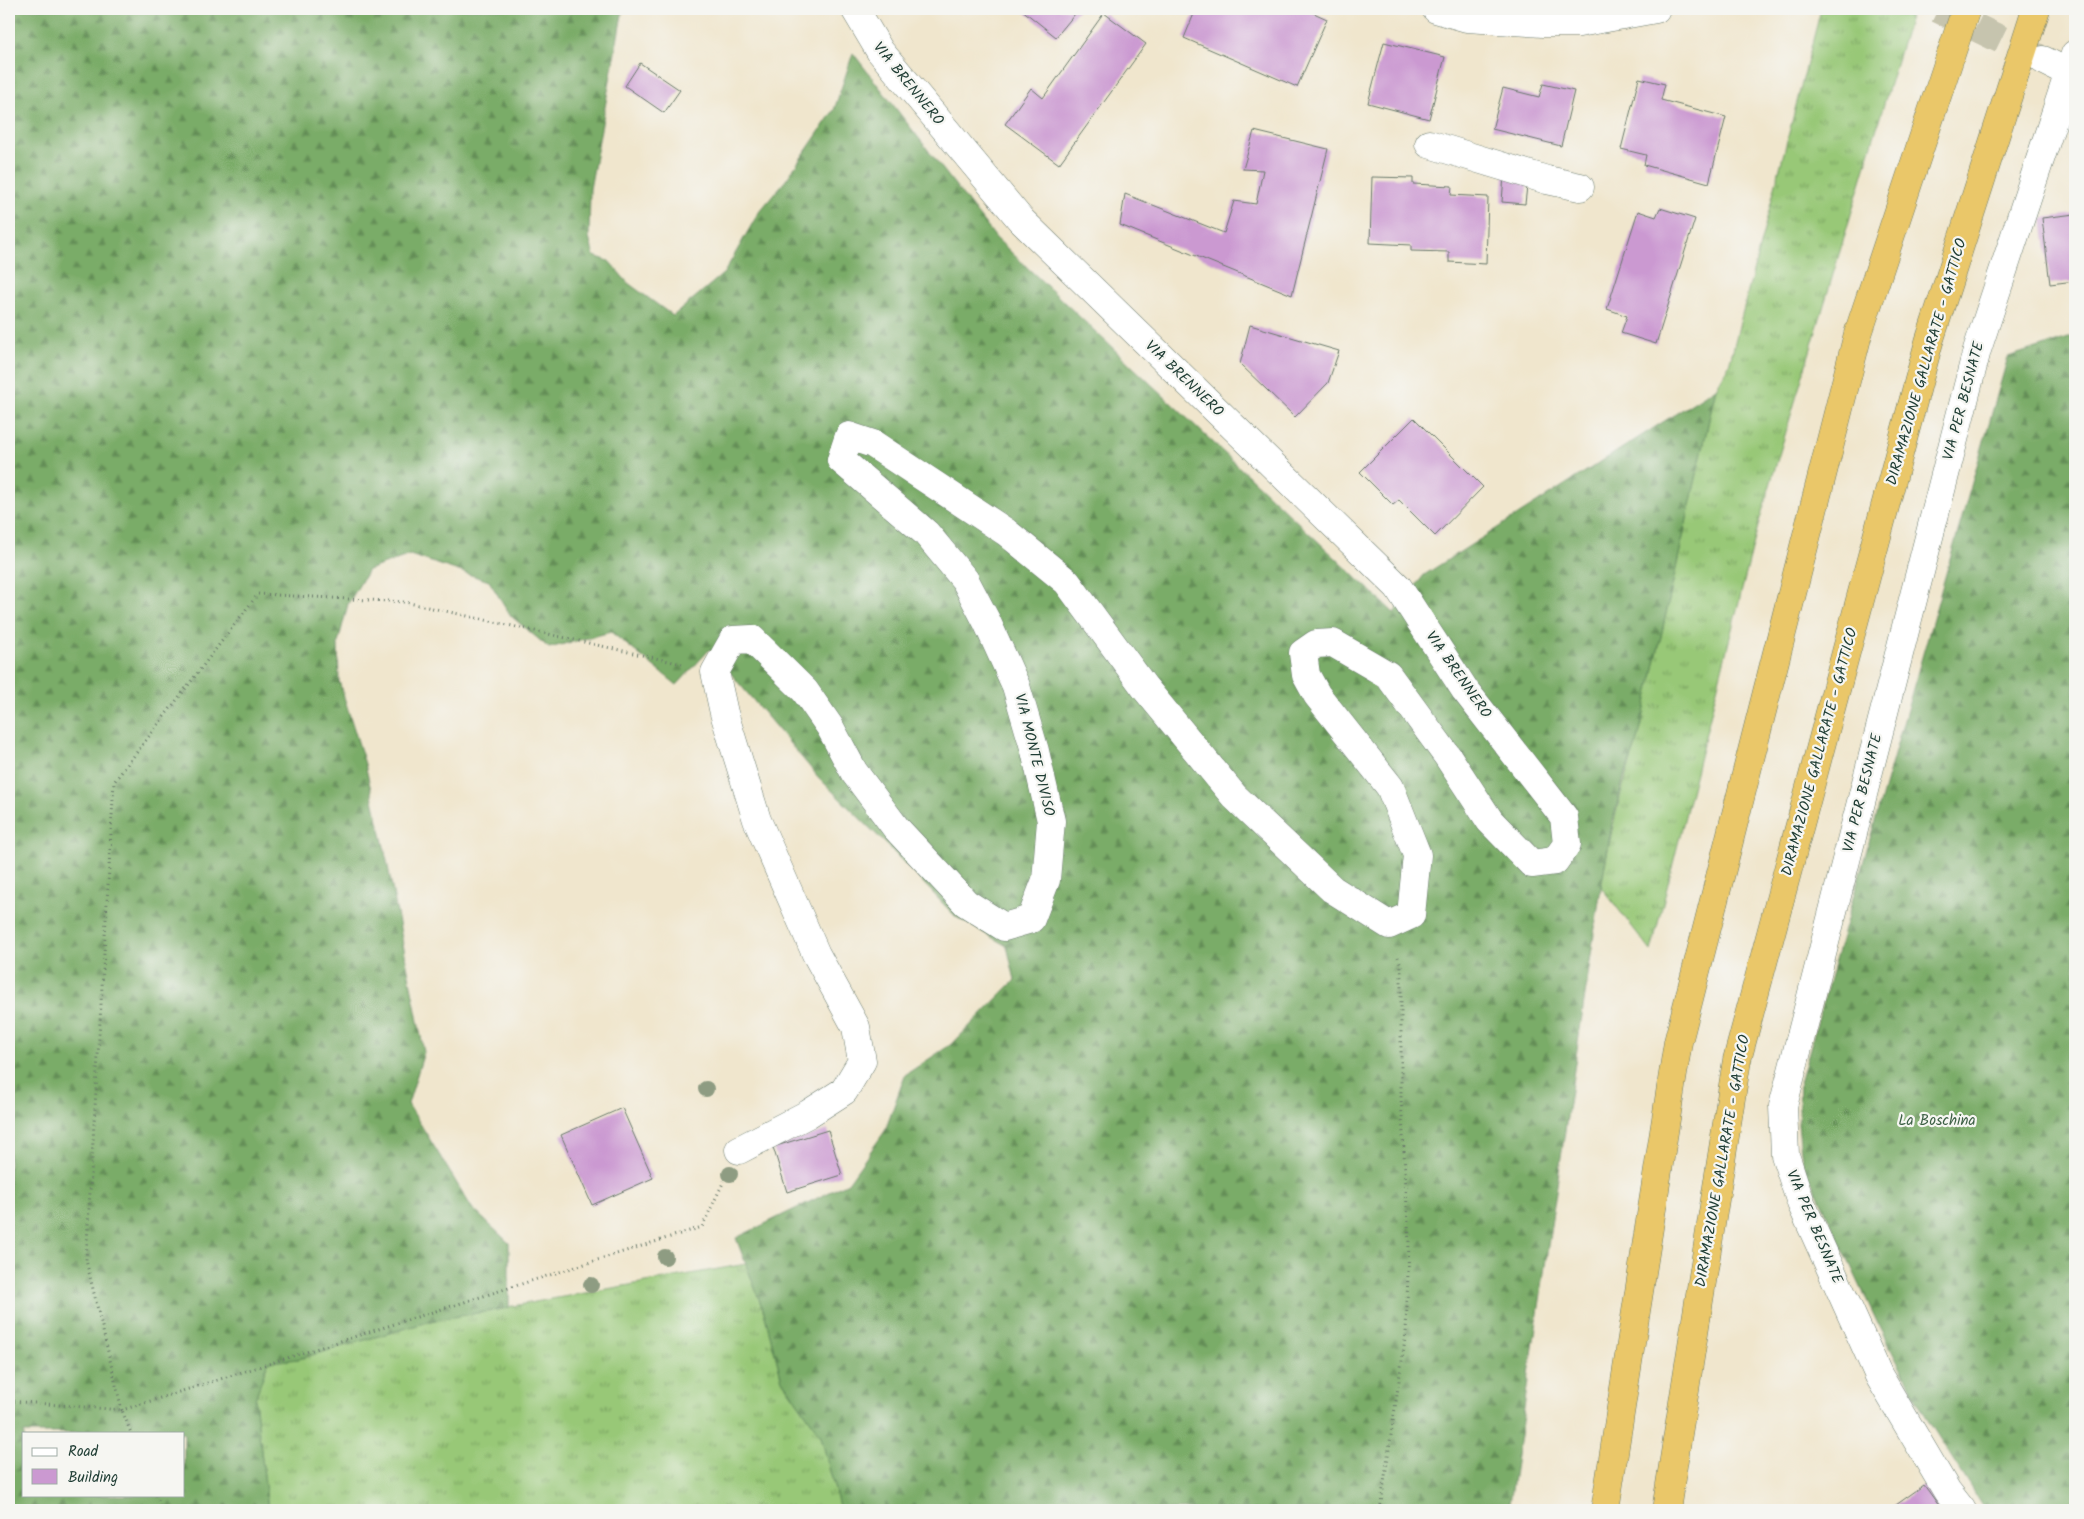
<svg xmlns="http://www.w3.org/2000/svg" width="2084" height="1519" font-family="Kalam,sans-serif">
  <style>
    .grass { fill: url(#grass-tufts); stroke: #5c8256 }
    .forest { fill: url(#forest-firs); stroke: #4c744e; fill-rule: evenodd }
    .building { fill: #cb99d1 }
    .lines { fill: none; stroke-linecap: round; stroke-linejoin: round }
    .minor-tunnel { stroke: #c6c4ae; stroke-width: 28; stroke-dasharray: 28 14; stroke-linecap: butt }
    .minor-casing { stroke: #68786a; stroke-width: 29 }
    .highway-casing { stroke: #68786a; stroke-width: 29 }
    .path { stroke: #68786a; stroke-width: 3; stroke-dasharray: 1 4; stroke-linecap: butt }
    .minor { stroke: #fff; stroke-width: 28 }
    .highway { stroke: #eac769; stroke-width: 28 }
    .tree { fill: #8e9c82 }
    .labels { text-anchor: middle; dominant-baseline: central; stroke-width: 4.5; stroke-linejoin: round; paint-order: stroke }
    .street-label { font-size: 15px; fill: #1f3d34; stroke: #f6f6f2 }
    .park-label { font-size: 15px; fill: #3d6045; stroke: #f6f6f2 }
  </style>
  <defs>
    <pattern id="grass-tufts" width="24" height="20" patternUnits="userSpaceOnUse" patternTransform="scale(1.25)"><rect width="24" height="20" fill="#98c877"/><path d="M3 7l-1-3M5 7V3M7 7l1-3M15 17l-1-3M17 17v-4M19 17l1-3" fill="none" stroke="#7ba462"/></pattern>
    <pattern id="forest-firs" width="22" height="20" patternUnits="userSpaceOnUse" patternTransform="scale(1.25)"><rect width="22" height="20" fill="#7aac68"/><path d="M5 1l3.5 6h-7zM16 11l3.5 6h-7z" fill="#638d56"/></pattern>
  </defs>
  <rect width="100%" height="100%" fill="#f6f6f2"/>
  <filter id="ink" filterUnits="userSpaceOnUse"><feTurbulence type="fractalNoise" baseFrequency=".02" numOctaves="2"/><feDisplacementMap in="SourceGraphic" scale="10" xChannelSelector="R" yChannelSelector="G"/><feConvolveMatrix kernelMatrix="1 2 1 2 8 2 1 2 1" color-interpolation-filters="sRGB"/></filter>
  <filter id="wash" filterUnits="userSpaceOnUse"><feTurbulence type="fractalNoise" baseFrequency=".0096" numOctaves="4" result="noise"/><feDisplacementMap in="SourceGraphic" scale="20" xChannelSelector="R" yChannelSelector="G"/><feGaussianBlur stdDeviation="1.12" result="paint"/><feColorMatrix in="noise" values="0 0 0 0 0 0 0 0 0 0 0 0 0 0 0 0 0 1.4 0 .05"/><feComposite in="paint" operator="in"/></filter>
  <g filter="url(#wash)">
    <rect width="100%" height="100%" fill="#f0e6cd"/>
    <!-- grass -->
    <g class="grass">
      <path d="M1821 9H1861L1910 17 1759 522 1651 951 1601 887C1610 836 1620 788 1638 740L1716 388 1729 365Z"/>
      <path d="M746 1264 764 1312 782 1380 821 1436 840 1510H268L255 1399 268 1362 298 1359 435 1320Z"/>
    </g>
    <!-- forest -->
    <g class="forest">
      <path d="M9 9H623L590 189 589 238 594 256 609 261 628 283 673 316 724 273 759 212 786 180 834 110 853 53 996 238 1394 613 1424 575 1716 388 1638 740 1624 777 1612 824 1601 887 1509 1510H840L821 1436 782 1380 764 1312 736 1238 848 1183 885 1131 905 1075 953 1043 1015 980 1007 946 956 917 886 844 819 778 710 649 677 685 611 632 549 648 511 616 489 581 410 555 368 570 348 604 338 643 339 681 365 764 385 851 424 1052 408 1104 472 1208 509 1243V1308L435 1320 298 1359 268 1362 255 1399 268 1510H9ZM24 1433H184V1495H24Z"/>
      <path d="M2075 336V1510H1985L1924 1414 1878 1324 1802 1161 1798 1124 1800 1083 2008 357Z"/>
    </g>
    <g id="blocks">
      <!-- building -->
      <g class="building">
        <path d="M1021 9H1079L1056 37Z"/>
        <path d="M1196 9H1305L1327 19 1297 87 1184 38Z"/>
        <path d="M1104 13 1146 44 1059 164 1005 124 1031 88 1043 98Z"/>
        <path d="M1384 42 1445 57 1429 119 1368 103Z"/>
        <path d="M640 63 680 90 664 113 625 86Z"/>
        <path d="M1639 78 1665 84 1661 100 1726 117 1709 183 1644 165 1646 155 1621 149Z"/>
        <path d="M1543 84 1574 91 1561 146 1492 129 1503 88 1539 97Z"/>
        <path d="M1254 131 1328 149 1292 295 1120 225 1125 194 1224 233 1234 201 1256 204 1263 170 1243 169Z"/>
        <path d="M1504 175 1528 177 1525 204 1502 202Z"/>
        <path d="M1372 177 1413 178V184L1452 186 1451 195 1488 197 1486 264 1449 262V252L1411 251V245L1370 243Z"/>
        <path d="M1660 208 1695 219 1656 344 1621 333 1627 316 1607 309 1638 211 1656 217Z"/>
        <path d="M2075 214V281L2050 284 2042 218Z"/>
        <path d="M1250 325 1339 351 1328 383 1295 417 1240 364Z"/>
        <path d="M1414 418 1483 487 1435 536 1399 500 1393 505 1360 472Z"/>
        <path d="M622 1108 653 1178 592 1205 561 1135Z"/>
        <path d="M828 1130 842 1175 787 1192 773 1147Z"/>
        <path d="M1924 1485 1942 1510H1889Z"/>
      </g>
    </g>
  </g>
  <g filter="url(#ink)">
    <use href="#blocks" fill-opacity="0" stroke="#68786a" stroke-width="1"/>
    <g class="lines">
      <!-- minor-tunnel -->
      <path class="minor-tunnel" d="M1938 9 2043 60"/>
      <defs>
        <g id="minor">
          <path d="M1436 9 1467 18 1543 23H1579L1656 9"/>
          <path d="M2043 60 2069 73"/>
          <path d="M1429 144 1547 180 1580 187"/>
          <path d="M739 1150 808 1114 844 1091 862 1061 856 1027 816 954 757 820 724 713 715 672 733 640 752 639 805 691 830 727 854 772 896 828 966 903 1004 927 1031 919 1046 880 1051 821 1035 751 1016 686 987 622 965 580 926 533 841 460 849 436 873 444 1006 532 1067 582 1145 688 1234 796 1332 889 1389 925 1411 915 1417 855 1390 787 1317 695 1306 675 1303 653 1316 644 1333 643 1388 675 1448 757 1490 821 1532 864 1555 861 1567 844 1564 817 1465 690 1398 587 1021 220 880 51 855 9"/>
          <path d="M1962 1510 1947 1491 1879 1376 1801 1203 1785 1155 1783 1106 1977 350 2075 54"/>
        </g>
        <g id="highway">
          <path d="M1605 1510 1678 1042 1858 334 1966 9"/>
          <path d="M1666 1510 1737 1060 1929 342 2036 9"/>
        </g>
      </defs>
      <!-- minor casing -->
      <use href="#minor" class="minor-casing"/>
      <!-- highway casing -->
      <use href="#highway" class="highway-casing"/>
      <!-- path -->
      <g class="path">
        <path d="M682 664 405 602 258 594 114 782 86 1260 122 1410 702 1227 724 1181"/>
        <path d="M9 1401 122 1410 131 1433"/>
        <path d="M156 1495 162 1510"/>
        <path d="M1380 1510 1406 1333 1409 1242 1401 1099V965L1398 957"/>
      </g>
      <!-- minor -->
      <use href="#minor" class="minor"/>
      <!-- highway -->
      <use href="#highway" class="highway"/>
    </g>
    <!-- trees -->
    <g class="tree">
      <circle cx="706" cy="1089" r="8"/>
      <circle cx="730" cy="1174" r="8"/>
      <circle cx="665" cy="1257" r="8"/>
      <circle cx="591" cy="1285" r="8"/>
    </g>
  </g>
  <g class="labels">
    <!-- street labels -->
    <g class="street-label">
      <text transform="translate(908 84) rotate(51)">VIA BRENNERO</text>
      <text transform="translate(1927 362) rotate(-74)">DIRAMAZIONE GALLARATE - GATTICO</text>
      <text transform="translate(1184 379) rotate(44)">VIA BRENNERO</text>
      <text transform="translate(1964 401) rotate(-75)">VIA PER BESNATE</text>
      <text transform="translate(1458 675) rotate(55)">VIA BRENNERO</text>
      <text transform="translate(1820 752) rotate(-75)">DIRAMAZIONE GALLARATE - GATTICO</text>
      <text transform="translate(1034 755) rotate(76)">VIA MONTE DIVISO</text>
      <text transform="translate(1863 793) rotate(-76)">VIA PER BESNATE</text>
      <text transform="translate(1723 1161) rotate(-80)">DIRAMAZIONE GALLARATE - GATTICO</text>
      <text transform="translate(1814 1227) rotate(67)">VIA PER BESNATE</text>
    </g>
    <!-- park labels -->
    <g class="park-label">
      <text x="1937" y="1121">La Boschina</text>
    </g>
  </g>
  <!-- margin -->
  <rect width="2084" height="1519" fill="none" stroke="#f6f6f2" stroke-width="30"/>
  <!-- legend -->
  <rect x="22" y="1432" width="162" height="65" fill="#f6f6f2" stroke="#a0aca6"/>
  <rect x="32" y="1448" width="25" height="8" fill="#ffffff" stroke="#a0aca6"/>
  <text x="68" y="1456" font-size="15" fill="#1f3d34">Road</text>
  <rect x="32" y="1469" width="25" height="15" fill="#cb99d1" stroke="#a0aca6"/>
  <text x="68" y="1482" font-size="15" fill="#1f3d34">Building</text>
</svg>
